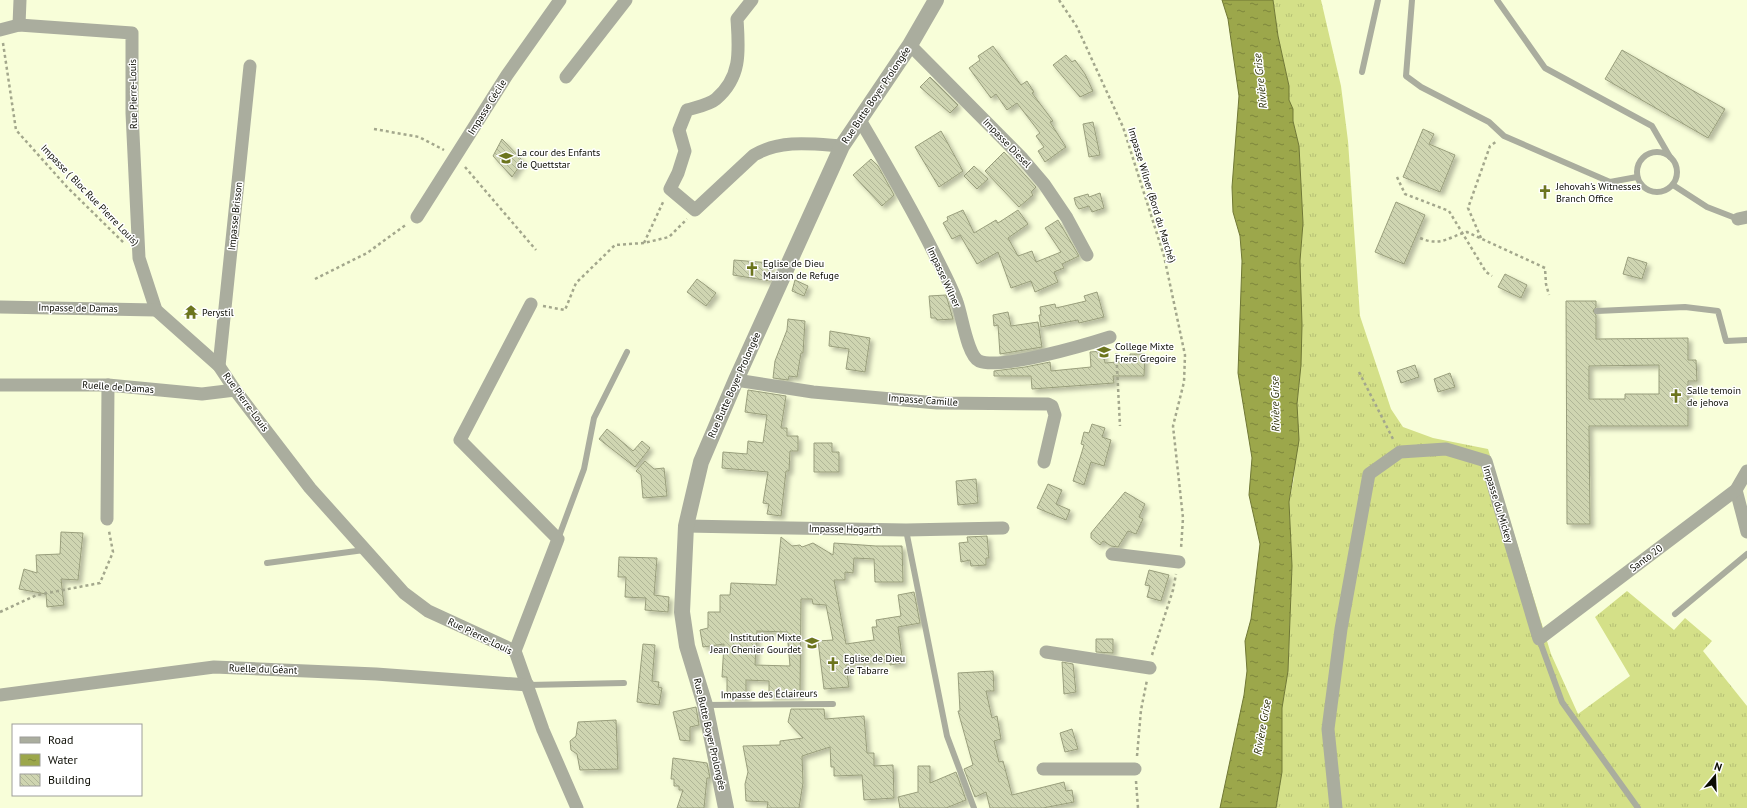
<svg xmlns="http://www.w3.org/2000/svg" width="1747" height="808" font-family="'PT Sans',sans-serif">
  <style>
    .grass { fill: url(#grass-tufts) }
    .water { fill: url(#water-ripples); stroke: #707835 }
    .building { fill: url(#building-back-hatch); stroke: #999e7c; fill-rule: evenodd; filter: url(#shadow) }
    .lines { fill: none; stroke-linecap: round; stroke-linejoin: round }
    .path { stroke: #a3a78c; stroke-width: 2.5; stroke-dasharray: 3 3; stroke-linecap: butt }
    .service { stroke: #aaad9e; stroke-width: 6 }
    .minor { stroke: #aaad9e; stroke-width: 13 }
    .tertiary { stroke: #aaad9e; stroke-width: 16 }
    .labels { text-anchor: middle; dominant-baseline: central; stroke-width: 3; stroke-linejoin: round; paint-order: stroke }
    .street-label { font-size: 10px; fill: #0b0c03; stroke: #fff }
    .poi-label { font-size: 10px; fill: #0b0c03; stroke: #fff; text-anchor: start }
    .water-label { font-size: 11px; font-style: italic; fill: #2c3008; stroke: #fff }
  </style>
  <defs>
    <pattern id="grass-tufts" width="24" height="20" patternUnits="userSpaceOnUse"><rect width="24" height="20" fill="#d4e088"/><path d="M3 7l-1-3M5 7V3M7 7l1-3M15 17l-1-3M17 17v-4M19 17l1-3" fill="none" stroke="#b5bf74"/></pattern>
    <pattern id="water-ripples" width="26" height="14" patternUnits="userSpaceOnUse"><rect width="26" height="14" fill="#9ca74b"/><path d="M2 4q2-2 4 0t4 0M15 11q2-2 4 0t4 0" fill="none" stroke="#7d863c"/></pattern>
    <pattern id="building-back-hatch" width="6" height="6" patternUnits="userSpaceOnUse"><rect width="6" height="6" fill="#cfd5b1"/><path d="M-1 5l2 2M0 0l6 6M5-1l2 2" fill="none" stroke="#b0b697"/></pattern>
    <filter id="shadow"><feDropShadow dx="3.5" dy="3.5" stdDeviation="2" flood-color="#0004"/></filter>
  </defs>
  <rect width="100%" height="100%" fill="#f8fed9"/>
  <!-- grass -->
  <path class="grass" d="M1273 0H1321L1341 86 1348 141 1360 316 1391 409 1403 427 1433 438 1488 449 1551 654 1578 714 1630 676 1595 617 1627 591 1674 630 1685 618 1712 641 1703 651 1747 706V808H1276L1282 772V708L1288 671 1292 566 1289 502 1294 478 1297 404 1301 365 1300 261 1303 223 1299 146 1293 121V109L1289 100V86L1278 36Z"/>
  <!-- water -->
  <path class="water" d="M1222 0H1273L1278 36 1289 86V100L1293 109V121L1299 146 1303 223 1300 261 1302 325 1301 365 1297 404 1299 440 1289 502 1292 566 1288 671 1282 708V772L1276 808H1220L1244 695 1247 671 1245 641 1251 619 1260 544 1249 495 1252 458 1238 373 1242 261 1240 236 1233 212 1232 187 1239 96 1228 19Z"/>
  <!-- building -->
  <g class="building">
    <path d="M993 46 1021 85 1027 81 1034 92 1032 93 1053 121 1050 122 1066 147 1045 162 1038 151 1044 147 1036 136 1040 133 1017 103 1007 110 996 94 991 98 969 68 980 60 978 56Z"/>
    <path d="M1622 50 1725 109 1708 138 1605 79Z"/>
    <path d="M1066 55 1072 62 1075 60 1085 74 1093 91 1080 97 1053 65Z"/>
    <path d="M930 77 958 105 950 113 920 87Z"/>
    <path d="M1093 122 1100 155 1089 157 1083 124Z"/>
    <path d="M1423 129 1434 134 1429 144 1455 155 1440 192 1403 177Z"/>
    <path d="M941 131 963 171 939 187 915 147Z"/>
    <path d="M502 139 523 161 512 177 493 156Z"/>
    <path d="M1004 152 1036 187 1031 192 1033 195 1019 207 985 171Z"/>
    <path d="M871 159 878 166 894 195 882 206 853 175Z"/>
    <path d="M974 166 988 179 977 189 964 176Z"/>
    <path d="M1100 193 1104 208 1092 212 1089 206 1079 209 1076 205 1074 198 1088 194 1089 197Z"/>
    <path d="M1396 202 1425 215 1404 264 1375 252Z"/>
    <path d="M963 210 974 233 996 220 998 223 1018 210 1028 224 1008 238 1018 256 1032 251 1036 262 1061 252 1045 228 1058 220 1079 256 1062 264 1064 268 1054 272 1058 282 1035 292 1031 281 1011 288 998 252 977 264 960 235 952 239 943 223 948 220 947 217Z"/>
    <path d="M1628 257 1647 263 1642 279 1623 274Z"/>
    <path d="M734 260 771 263 770 281 733 275Z"/>
    <path d="M1505 274 1527 285 1521 298 1498 287Z"/>
    <path d="M697 279 716 293 706 306 687 292Z"/>
    <path d="M795 280 808 286 804 296 792 291Z"/>
    <path d="M1097 292 1104 317 1079 323 1078 320 1041 327 1039 315H1041L1040 307 1055 304 1056 308 1086 301 1084 296Z"/>
    <path d="M946 295 953 319 937 320 936 318H931L929 296Z"/>
    <path d="M1566 301H1596V307L1593 311 1596 315V339L1688 338V360H1696L1697 381H1688V426H1589L1590 524H1567ZM1659 365V394H1625V399H1589V366Z"/>
    <path d="M1008 312 1011 326 1038 322 1042 347 1000 354 998 325 994 326 993 315Z"/>
    <path d="M788 319 805 321 803 353H801L797 377 789 376 788 380 773 378 775 361 787 330Z"/>
    <path d="M830 331 870 338 865 372 846 369 849 349 829 346Z"/>
    <path d="M1103 351 1105 363 1130 361V354H1145L1144 376H1113L1114 383 1032 389 1031 376H994V371L1025 367 1050 362 1051 371 1091 367 1090 352Z"/>
    <path d="M1415 365 1419 377 1401 383 1397 371Z"/>
    <path d="M1450 373 1455 387 1438 392 1434 379Z"/>
    <path d="M748 390 786 396 781 428H787V436H798V451H790L789 471H786L781 516 767 514 769 504 763 503 768 472 722 468 723 452 747 454 748 441 763 443 767 415 745 412Z"/>
    <path d="M1092 424 1105 428 1102 437 1111 440 1104 466 1091 462 1084 485 1073 481 1084 445 1081 444 1084 432 1089 433Z"/>
    <path d="M607 429 633 451 642 441 650 448 635 467 599 439Z"/>
    <path d="M814 443H832V452H839V472H814Z"/>
    <path d="M645 461 654 469 664 468 667 496 643 498 641 475 636 471Z"/>
    <path d="M976 479 978 503 958 505 956 481Z"/>
    <path d="M1048 484 1062 490 1056 504 1070 510 1066 520 1037 508Z"/>
    <path d="M1125 492 1145 504 1139 517 1143 519 1136 534 1128 531 1118 547 1111 546 1103 541 1100 545 1091 538V533Z"/>
    <path d="M61 532 83 533 78 580 61 579 64 605 47 607 46 594 19 589 24 569 37 573 36 555 60 554Z"/>
    <path d="M987 536 989 558H986V565L971 566 970 560 961 562 959 543 968 542 967 537Z"/>
    <path d="M781 537 792 546 800 545 802 547 813 543 833 555 834 543 876 546H902L903 582H875L874 559 854 558 853 573 845 572V580H834L846 644 874 640 872 627H877L876 620 901 616 898 595 914 592 920 623 898 627 903 663 890 665V659L846 665 849 687 824 689 818 641 833 640 826 605 813 604 812 599H801L800 696H769V681L746 680V698L727 697V677H722L724 644 703 647 700 630 708 628V612H720V595H730L731 583 776 585ZM757 631 787 632 790 666 755 665Z"/>
    <path d="M619 557 657 558 654 595 669 597 668 612 645 610 646 598 625 597 626 577H618Z"/>
    <path d="M1149 570 1169 575 1161 601 1147 597 1150 586 1145 585Z"/>
    <path d="M1096 639H1113V653L1096 652Z"/>
    <path d="M643 644 655 645 652 681 659 682 658 687 662 688 659 705 637 702Z"/>
    <path d="M1062 662 1073 664 1076 692 1064 694Z"/>
    <path d="M993 671 994 691H986L992 718 997 716 1001 739 994 741 999 762 1003 761 1012 795 1064 782 1066 791 1072 790 1074 802 1043 808H990L986 792 975 797 964 769 973 765 958 711H960L958 673Z"/>
    <path d="M696 707 699 725 690 727V741L680 740 673 712Z"/>
    <path d="M791 709H824L825 719 864 716 867 753H874V766L893 765 894 798 864 800 862 775 834 776V767H831L830 747 802 756 803 783 799 808H767L768 802 746 801 745 784 748 772 743 746 780 745V741L803 738 788 722Z"/>
    <path d="M616 720 618 769 580 770 577 754 571 750 570 741 576 736 578 722Z"/>
    <path d="M1072 729 1078 749 1065 752 1060 733Z"/>
    <path d="M673 758 707 763 710 778H707L704 808H677L683 790H679V786H674V779H671Z"/>
    <path d="M918 766H930V783L956 772 966 800 946 808H900L898 797 918 792Z"/>
  </g>
  <g class="lines">
    <!-- path -->
    <g class="path">
      <path d="M1059 0 1077 27 1123 127 1164 256 1185 355 1184 382 1173 426 1183 518 1181 549"/>
      <path d="M3 43 16 130 67 187 124 243"/>
      <path d="M374 129 419 137 444 150"/>
      <path d="M465 167 536 250"/>
      <path d="M1397 177 1405 194 1449 211 1486 272 1492 276"/>
      <path d="M1420 238C1441 247 1448 237 1467 232L1545 268 1546 284 1549 295"/>
      <path d="M1481 238 1468 208 1490 146 1497 141"/>
      <path d="M644 243 664 200"/>
      <path d="M315 279 367 253 407 224"/>
      <path d="M543 306 565 310 576 283 615 245 644 243 669 237 687 219"/>
      <path d="M1116 347 1120 426"/>
      <path d="M1359 372 1394 441"/>
      <path d="M0 612 37 595 100 583 113 552 109 531"/>
      <path d="M1152 655 1173 590 1176 574"/>
      <path d="M1137 756 1141 710 1147 680"/>
      <path d="M1136 781 1138 808"/>
    </g>
    <!-- service -->
    <g class="service">
      <path d="M1412 0 1406 76 1421 87 1489 122 1504 136 1610 182 1637 177"/>
      <path d="M1497 0 1545 68 1652 126 1670 157"/>
      <path d="M1362 72 1378 0"/>
      <circle cx="1657" cy="172" r="20"/>
      <path d="M1673 185 1707 207 1738 219"/>
      <path d="M1597 311 1685 307 1718 311 1726 341 1747 340"/>
      <path d="M906 530 947 736 974 808"/>
      <path d="M558 539 584 469 594 418 627 352"/>
      <path d="M267 563 364 550"/>
      <path d="M1675 614 1747 554"/>
      <path d="M1539 639 1562 702 1638 808"/>
      <path d="M528 685 624 683"/>
      <path d="M705 705 833 704"/>
    </g>
    <!-- minor -->
    <g class="minor">
      <path d="M752 0 737 19C739 50 742 77 716 99 709 105 696 107 687 110L679 130 685 151 678 173 670 189 695 210 754 155C781 139 813 144 842 146"/>
      <path d="M19 25 20 0"/>
      <path d="M0 30 19 25 132 33V113L139 258 156 310 219 366 235 390 310 488 404 593 428 611 515 651 543 730 577 808"/>
      <path d="M910 45 1021 157 1044 184 1067 218 1087 255"/>
      <path d="M566 77 626 0"/>
      <path d="M860 120C886 164 911 207 934 253 942 269 951 285 957 302 962 315 967 355 979 361 1001 370 1085 345 1110 337"/>
      <path d="M417 217 507 75 560 0"/>
      <path d="M1738 219 1747 217"/>
      <path d="M0 307 156 310"/>
      <path d="M219 366 250 66"/>
      <path d="M736 380 813 392 937 403 1048 404 1052 406 1055 415 1044 462"/>
      <path d="M0 385H108L202 394 235 390"/>
      <path d="M1736 490 1747 532"/>
      <path d="M107 519 108 385"/>
      <path d="M686 526 906 530 1003 528"/>
      <path d="M1112 554 1179 562"/>
      <path d="M515 651 558 539 460 440 531 304"/>
      <path d="M1046 652 1150 668"/>
      <path d="M0 695 214 667 376 674 528 685"/>
      <path d="M1043 769H1135"/>
      <path d="M1336 808 1328 729 1341 629 1369 474 1400 452 1446 449 1486 461 1539 639 1736 490 1747 471"/>
    </g>
    <!-- tertiary -->
    <path class="tertiary" d="M726 808 705 705 687 646 682 612 686 526 701 462 736 380 842 146 910 45 936 0"/>
  </g>
  <!-- icons -->
  <defs>
    <symbol id="school-bare" viewBox="-9 -9 18 18"><path d="M0-5L7-2L0 1L-7-2ZM-4 1L0 2.5L4 1V4Q0 6-4 4Z" fill="#6c751e" stroke="#fff" stroke-width="2.5" paint-order="stroke"/></symbol>
    <symbol id="church-bare" viewBox="-9 -9 18 18"><path d="M-1.2-6h2.4v3.5h3.3v2.4h-3.3V6h-2.4V-.1h-3.3v-2.4h3.3Z" fill="#6c751e" stroke="#fff" stroke-width="2.5" paint-order="stroke"/></symbol>
    <symbol id="temple-bare" viewBox="-9 -9 18 18"><path d="M0-6L5-2H3V0L6.5 2.5H4V6H1.5V3h-3V6H-4V2.5H-6.5L-3 0V-2H-5Z" fill="#6c751e" stroke="#fff" stroke-width="2.5" paint-order="stroke"/></symbol>
  </defs>
  <g fill-rule="evenodd">
    <use href="#school-bare" x="496" y="148" width="20" height="20"/>
    <use href="#church-bare" x="1535" y="182" width="20" height="20"/>
    <use href="#church-bare" x="742" y="259" width="20" height="20"/>
    <use href="#temple-bare" x="181" y="302" width="20" height="20"/>
    <use href="#school-bare" x="1094" y="342" width="20" height="20"/>
    <use href="#church-bare" x="1666" y="386" width="20" height="20"/>
    <use href="#school-bare" x="802" y="633" width="20" height="20"/>
    <use href="#church-bare" x="823" y="654" width="20" height="20"/>
  </g>
  <g class="labels">
    <!-- street labels -->
    <g class="street-label">
      <text transform="translate(133 94) rotate(-91)">Rue Pierre-Louis</text>
      <text transform="translate(876 95) rotate(-56)">Rue Butte Boyer Prolongée</text>
      <text transform="translate(487 107) rotate(-58)">Impasse Cécile</text>
      <text transform="translate(1007 143) rotate(46)">Impasse Diesel</text>
      <text transform="translate(90 195) rotate(46)">Impasse ( Bloc Rue Pierre Louis)</text>
      <text transform="translate(1152 195) rotate(73)">Impasse Wilner (Bord du Marché)</text>
      <text transform="translate(235 216) rotate(-84)">Impasse Brisson</text>
      <text transform="translate(944 277) rotate(65)">Impasse Wilner</text>
      <text transform="translate(78 308) rotate(1)">Impasse de Damas</text>
      <text transform="translate(734 385) rotate(-66)">Rue Butte Boyer Prolongée</text>
      <text transform="translate(118 387) rotate(4)">Ruelle de Damas</text>
      <text transform="translate(923 400) rotate(4)">Impasse Camille</text>
      <text transform="translate(246 402) rotate(54)">Rue Pierre-Louis</text>
      <text transform="translate(1498 504) rotate(73)">Impasse du Mickey</text>
      <text transform="translate(845 529) rotate(1)">Impasse Hogarth</text>
      <text transform="translate(1646 558) rotate(-37)">Santo 20</text>
      <text transform="translate(480 636) rotate(26)">Rue Pierre-Louis</text>
      <text transform="translate(263 669) rotate(2)">Ruelle du Géant</text>
      <text transform="translate(769 694) rotate(-1)">Impasse des Éclaireurs</text>
      <text transform="translate(710 734) rotate(77)">Rue Butte Boyer Prolongée</text>
    </g>
    <!-- poi labels -->
    <g class="poi-label">
      <text x="517" y="152">La cour des Enfants<tspan x="517" dy="12">de Quettstar</tspan></text>
      <text x="1556" y="186">Jehovah's Witnesses<tspan x="1556" dy="12">Branch Office</tspan></text>
      <text x="763" y="263">Eglise de Dieu<tspan x="763" dy="12">Maison de Refuge</tspan></text>
      <text x="202" y="312">Perystil</text>
      <text x="1115" y="346">College Mixte<tspan x="1115" dy="12">Frere Gregoire</tspan></text>
      <text x="1687" y="390">Salle temoin<tspan x="1687" dy="12">de jehova</tspan></text>
      <text x="801" y="637" text-anchor="end">Institution Mixte<tspan x="801" dy="12">Jean Chenier Gourdet</tspan></text>
      <text x="844" y="658">Eglise de Dieu<tspan x="844" dy="12">de Tabarre</tspan></text>
    </g>
    <!-- water labels -->
    <g class="water-label">
      <text transform="translate(1260 81) rotate(-96)">Rivière Grise</text>
      <text transform="translate(1275 404) rotate(-91)">Rivière Grise</text>
      <text transform="translate(1262 727) rotate(-80)">Rivière Grise</text>
    </g>
  </g>
  <!-- legend -->
  <rect x="12" y="724" width="130" height="72" fill="#ffffff" stroke="#9d9e9a"/>
  <rect x="20" y="737" width="20" height="6" fill="#aaad9e" stroke="#9d9e9a"/>
  <text x="48" y="744" font-size="12" fill="#0b0c03">Road</text>
  <rect x="20" y="754" width="20" height="12" fill="url(#water-ripples)" stroke="#9d9e9a"/>
  <text x="48" y="764" font-size="12" fill="#0b0c03">Water</text>
  <rect x="20" y="774" width="20" height="12" fill="url(#building-back-hatch)" stroke="#9d9e9a"/>
  <text x="48" y="784" font-size="12" fill="#0b0c03">Building</text>
  <!-- north arrow -->
  <g transform="translate(1715 776) rotate(19)" stroke="#ffffff" stroke-width="3" paint-order="stroke">
  <path d="M0-3L7 15L0 10L-7 15Z" fill="#0b0c03"/>
  <text y="-6" font-size="11" font-weight="bold" text-anchor="middle" fill="#0b0c03">N</text>
  </g>
</svg>
